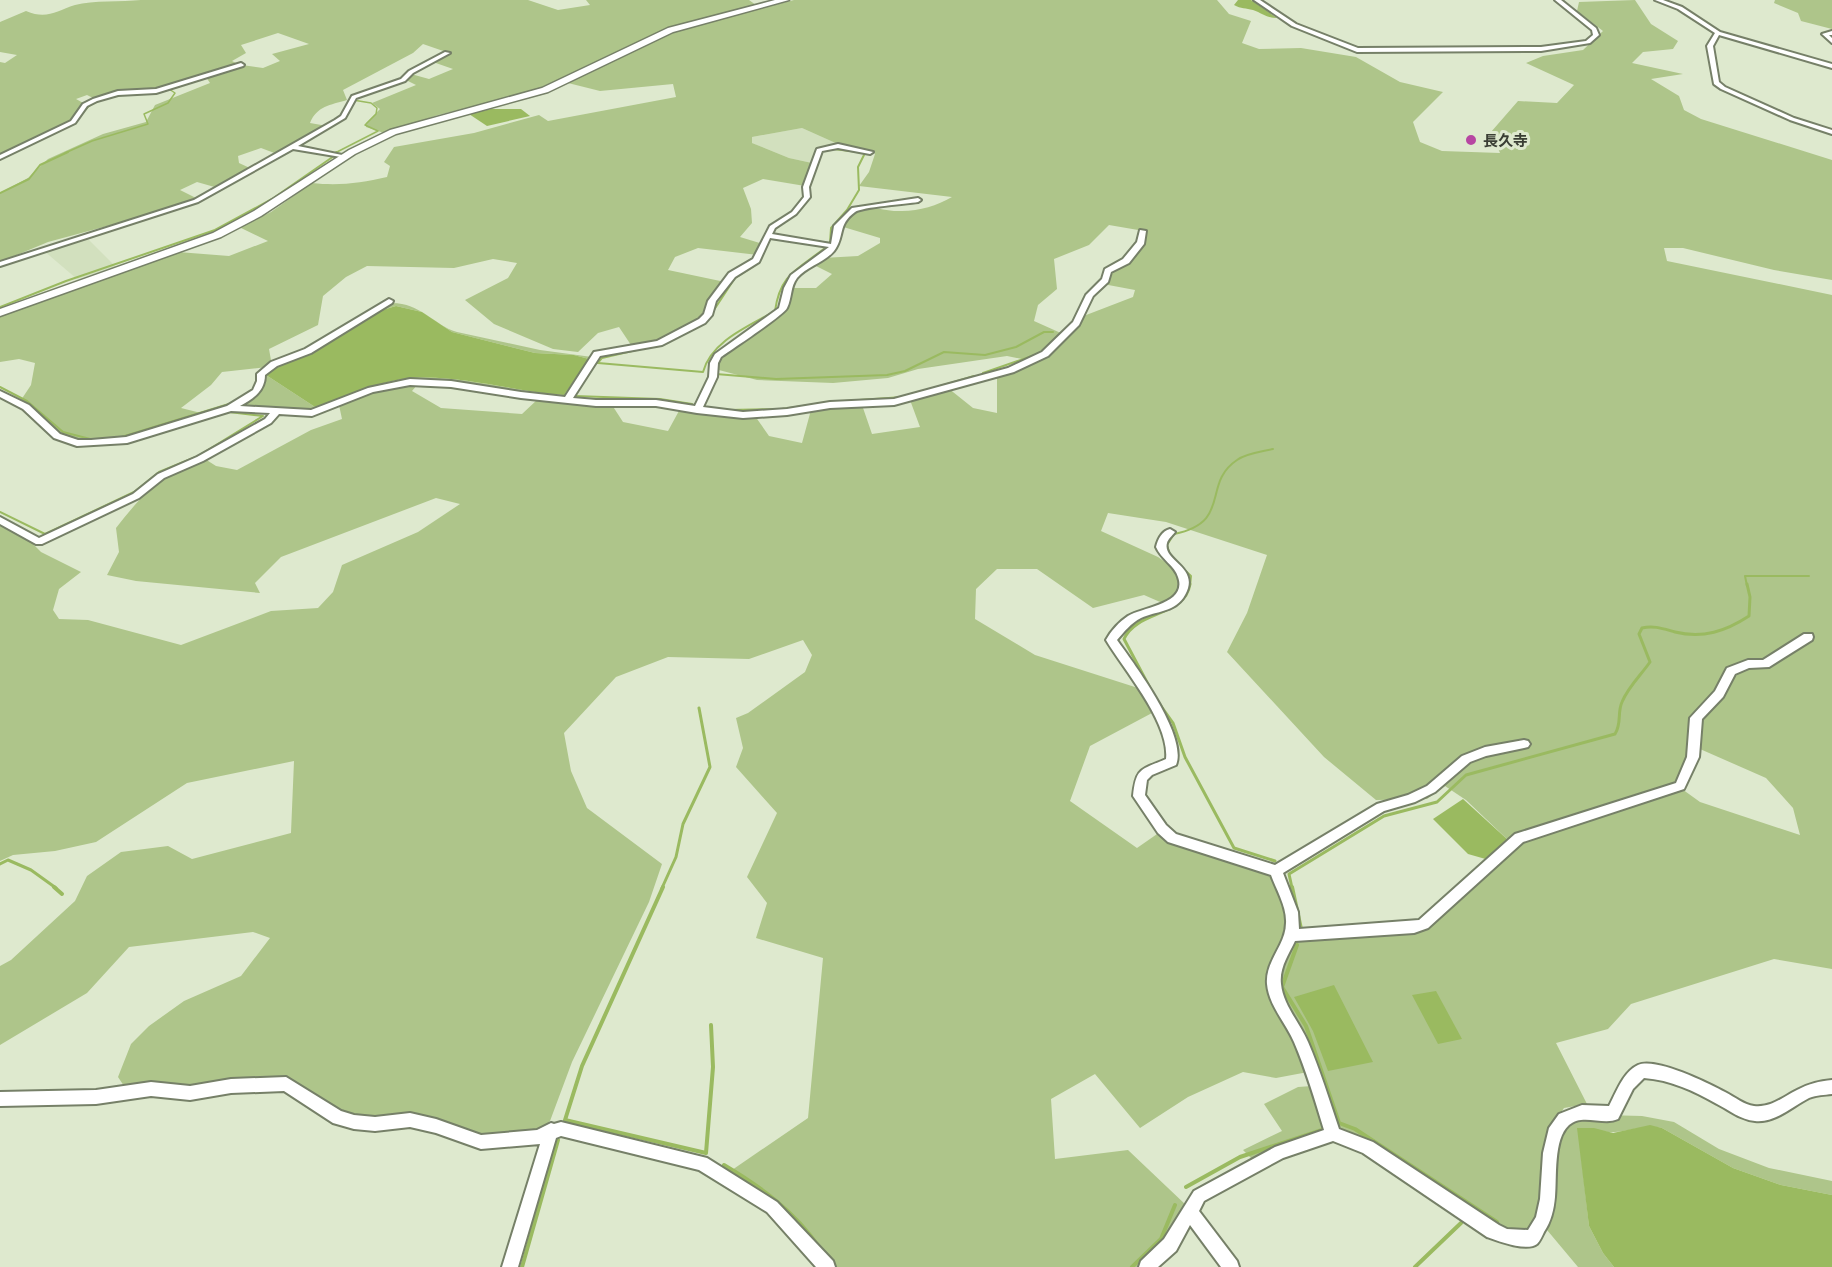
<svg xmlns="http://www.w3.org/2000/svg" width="1832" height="1267" font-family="Arial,'Noto Sans JP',sans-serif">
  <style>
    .built { fill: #d2e0be }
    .green { fill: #aec58a; fill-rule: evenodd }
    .water { fill: #9aba60 }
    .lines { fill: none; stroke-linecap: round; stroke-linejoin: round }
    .stream-far3 { stroke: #9aba60; stroke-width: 1.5 }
    .stream-far2 { stroke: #9aba60; stroke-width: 2 }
    .stream-far1 { stroke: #9aba60; stroke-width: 3 }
    .stream { stroke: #9aba60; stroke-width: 4 }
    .street-casing { stroke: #768068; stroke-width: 4 }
    .secondary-casing { stroke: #768068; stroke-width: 3 }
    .street { fill: #fff; fill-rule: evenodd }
    .secondary { fill: #fff; fill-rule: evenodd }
    .poi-dot { fill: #b746a2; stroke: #dee9ce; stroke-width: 2 }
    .labels { text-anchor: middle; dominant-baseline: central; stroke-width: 6; stroke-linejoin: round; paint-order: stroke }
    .far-poi-label { font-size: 15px; font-weight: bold; fill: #3a3e34; stroke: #dee9ce; text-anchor: start }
  </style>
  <rect width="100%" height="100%" fill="#dee9ce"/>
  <!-- built -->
  <g class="built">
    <path d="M802 128 840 145 822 147 816 151 812 163 789 158 752 143V137Z"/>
    <path d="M86 237 116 267 77 279 43 250Z"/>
  </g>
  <!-- green -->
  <g class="green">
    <path d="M141 0H528L558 10 590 5 586 0H749L756 5 656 34 568 78 527 93 438 115 384 133 366 127V123L380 109 372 103 416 85 406 80 411 74 429 79 453 69 433 62 449 53 423 44 413 53 343 90 347 100C330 105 317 106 310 123L327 126 277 154 261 148 238 156 239 163 252 169 218 188 197 182 180 190 198 199 159 212 48 242 0 262V193L28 178 48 159 103 134 146 122 155 105 210 83 206 77 242 65 263 68 280 61 272 54 309 44 278 33 241 45 246 53 232 61 240 65 164 89 117 93 95 99 87 95 76 99 85 104 71 122 0 156V62L5 63 17 55 0 52V22L26 11C47 20 56 11 75 5 93 0 122 2 141 0Z"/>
    <path d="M794 0H1217L1229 14 1251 21 1242 43 1259 49 1301 48 1356 57 1400 82 1443 92 1413 122 1420 142 1442 151 1500 153 1491 132 1518 101 1557 103 1574 85 1526 63 1543 56 1583 50 1603 31 1577 11 1579 2 1635 0 1651 24 1678 41 1673 49 1643 52 1632 63 1683 74 1651 79 1679 96 1684 110 1701 119 1832 160V280L1774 270 1683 248H1664L1667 261 1832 295V969L1774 959 1631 1004 1608 1029 1556 1043 1587 1104 1564 1108 1548 1132 1539 1224 1526 1234C1480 1230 1433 1184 1394 1159 1375 1147 1352 1139 1333 1126L1302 1035 1277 987V973L1284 957 1296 937 1417 930 1480 880 1507 839 1466 800 1445 786 1427 799 1376 800 1324 757 1227 652 1247 613 1267 555 1166 522 1108 513 1101 531 1158 557 1180 572 1182 585 1167 605 1144 595 1093 608 1037 569H997L976 589 975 619 1035 655 1138 688 1152 713 1090 746 1070 801 1137 848 1160 832 1176 843 1271 873 1291 927 1272 963 1269 984 1277 1007 1296 1036 1308 1072 1276 1078 1243 1072 1188 1097 1140 1128 1095 1074 1051 1099 1055 1159 1128 1150 1187 1206 1166 1243 1139 1267H833L777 1204 732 1170 808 1118 823 958 756 938 767 903 747 877 777 813 736 767 743 748 736 718 748 713 805 672 812 655 803 640 749 659 668 657 616 677 564 733 571 771 587 808 662 864 649 902 572 1062 550 1121 540 1130 481 1137 441 1120 415 1116 374 1119 346 1114 288 1081 126 1089 118 1077 131 1044 149 1026 184 1001 241 976 270 938 253 932 129 947 87 993 0 1045V966L11 960 75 901 87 876 121 852 168 846 192 859 291 833 294 761 187 783 96 842 55 851 13 855 0 861V524L25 536 41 552 81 572 59 589 53 610 59 619 88 620 181 645 271 611 318 608 333 592 342 565 418 532 460 504 436 498 281 557 255 583 260 593 136 581 107 575 119 552 116 528C146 490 159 477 205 459L216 466 237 470 311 430 342 419 339 405C364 395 390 383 418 384L412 391 441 408 522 414 538 399 612 405 623 422 668 431 680 409 735 416H755L769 436 802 443 811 410 862 405 872 434 920 427 910 400 948 388 973 408 997 413V375C1040 361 1047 356 1079 324L1081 317 1133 297 1135 290 1103 284 1109 273 1125 263 1142 242 1144 231 1109 225 1089 245 1054 259 1057 289 1038 305 1034 321 1063 334 1043 354 1032 361 1007 356 918 369 888 378 833 383 757 380 715 369 716 363 721 354 782 312 789 288H816L832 274 814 265 823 258 858 256 880 243V238L840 226 856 209C874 205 883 211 898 211 917 212 936 206 952 197L859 186 869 172 875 154 873 151 840 145 802 128 752 137V143L789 158 812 163 805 186 763 179 743 188 751 209 752 223 740 237 763 244 758 255 698 248 675 257 668 270 725 282 712 298 707 314 698 323 665 339 633 348 619 327 598 333 578 352 553 349 494 324 465 300 508 278 517 263 493 259 454 268 367 266 346 277 323 296 318 325 269 349 272 366C314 353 351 326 388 303 420 301 431 324 457 332L540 350 592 357 569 396 564 398 419 380 382 385 313 411 241 406 239 403C255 395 264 390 264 372L268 367 222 372 211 385 181 408 201 413C160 427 102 456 60 433 45 425 35 409 21 400L31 385 35 363 19 359 0 362V316L20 307 178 252 229 256 268 241 239 227 271 212 312 183C339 186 361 183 387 177L390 166 384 162 394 147 474 133 539 115 548 121 676 97 673 84 600 91 568 83 673 31ZM396 306 422 312 452 332 535 353 574 355 589 359 564 395C514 392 452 372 403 379 374 383 344 397 315 407L266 375 271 369 304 357 379 311ZM1696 711 1703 719 1700 749 1766 778 1793 808 1800 835 1700 802 1675 784 1691 747 1692 715Z"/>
    <path d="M1775 0H1832V29L1801 21 1798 13 1774 3Z"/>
    <path d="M1312 1086 1324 1126 1323 1135 1252 1159 1243 1150 1282 1131 1264 1104 1298 1087Z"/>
    <path d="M1604 1115 1642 1116 1674 1122 1719 1149 1769 1168 1832 1181V1195L1781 1185 1733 1168 1662 1128C1645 1124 1632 1131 1615 1132 1604 1133 1590 1128 1578 1128L1589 1226 1603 1253 1614 1267H1578L1547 1230C1556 1203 1547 1127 1576 1116 1583 1113 1596 1115 1604 1115Z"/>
  </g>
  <!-- water -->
  <g class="water">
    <path d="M1238 0H1251L1277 18C1266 18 1262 13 1253 10 1246 8 1241 9 1234 5Z"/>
    <path d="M491 109H521L530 116 487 126 469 114Z"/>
    <path d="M396 306 422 312 452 332 535 353 574 355 589 359 564 395C514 392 452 372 403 379 374 383 344 397 315 407L266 375 271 369 304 357 379 311Z"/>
    <path d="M1463 799 1508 840 1489 860 1468 854 1433 819Z"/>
    <path d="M1334 985 1373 1062 1328 1071 1313 1031 1294 997Z"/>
    <path d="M1436 991 1462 1039 1438 1044 1412 995Z"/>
    <path d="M1650 1125 1662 1128 1733 1168 1781 1185 1832 1195V1267H1614L1603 1253 1589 1226 1577 1128H1594L1613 1133Z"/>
  </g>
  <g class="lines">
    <!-- stream-far3 -->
    <g class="stream-far3">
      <path d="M114 95H133"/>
      <path d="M831 149 865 153"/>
      <path d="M12 153 73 124 89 106 102 99"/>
      <path d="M65 153 92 141 148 124 144 114 168 103 175 93 169 89"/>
      <path d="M335 153 378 131 365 125 376 114 377 108 371 103 353 100"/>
    </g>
    <!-- stream-far2 -->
    <g class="stream-far2">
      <path d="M335 153 337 152"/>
      <path d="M9 155 15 152"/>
      <path d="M0 193 29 179 40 165 68 152"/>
      <path d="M805 240 830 243 831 228 847 210 859 190 858 167 865 153 856 152"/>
      <path d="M0 307 66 281 215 230 272 199 334 156"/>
      <path d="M667 342 706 322 735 278 754 266"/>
      <path d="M598 363 703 372C711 341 749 326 775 311 780 274 797 270 825 248"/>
      <path d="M598 363 602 358 658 345"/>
      <path d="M983 373 1035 355"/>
      <path d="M716 374 776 379 887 375 905 371 944 352 985 355 1016 347 1044 332H1053"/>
      <path d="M0 387 27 401 63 432 94 440"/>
      <path d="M575 396 660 399 692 404"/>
      <path d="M728 410 782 409 830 402 903 397 974 376"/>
      <path d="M118 438 232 403"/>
      <path d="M0 512 45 534 134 492 159 472 198 456 263 416 229 412"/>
      <path d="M1170 555 1167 545 1174 534C1233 522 1201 484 1237 460 1247 453 1261 452 1273 449"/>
      <path d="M1174 560 1191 576 1190 586"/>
      <path d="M1747 586 1745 576H1809"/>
    </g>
    <!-- stream-far1 -->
    <g class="stream-far1">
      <path d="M1150 688 1124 639C1137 610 1185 617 1190 584"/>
      <path d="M1156 699 1173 723 1185 757 1234 848 1275 861"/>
      <path d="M0 864 8 860 31 870 56 888"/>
      <path d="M662 888 676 857 683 824 710 767 699 708"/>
      <path d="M1292 888 1289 874 1384 816 1437 802 1466 775 1615 734C1622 723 1617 713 1622 702 1628 687 1641 675 1650 662L1639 634 1642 628C1654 625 1664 629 1675 632 1703 639 1726 631 1749 616L1750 597 1747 584"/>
    </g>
    <!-- stream -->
    <g class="stream">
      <path d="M54 887 62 894"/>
      <path d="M663 887 582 1066 565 1120 706 1153 713 1067 711 1025"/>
      <path d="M1292 887 1301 929"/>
      <path d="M1297 945 1282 987 1306 1026 1339 1123 1355 1129 1497 1222"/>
      <path d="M724 1165C761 1187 794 1211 819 1247"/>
      <path d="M1186 1187 1240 1157 1322 1130"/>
      <path d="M522 1267 558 1140"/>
      <path d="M1132 1267 1161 1239 1175 1205"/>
      <path d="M1415 1267 1461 1223"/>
    </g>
    <defs>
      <g id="street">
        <path d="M1254 0H1260L1296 24 1358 48 1541 47 1586 41 1593 35 1592 30 1555 0H1561L1596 28 1599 35 1590 43 1541 51 1357 52 1292 26Z"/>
        <path d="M1655 0H1663L1682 7 1720 32 1832 64V68L1719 35 1713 46 1719 82 1725 87 1794 118 1832 130V134L1790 120 1721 89 1714 84 1707 46 1715 33 1678 9Z"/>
        <path d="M1832 31V35H1829L1832 38V43L1822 34Z"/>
        <path d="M445 52 450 53 413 73 405 81 356 98 345 118 298 146 347 156V158L293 149 198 202 0 266V262L194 200 335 120 341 116 352 96 401 79 409 71Z"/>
        <path d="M241 63 244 65 243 66 156 93 118 95 97 101 87 106 75 123 0 159V155L71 121 83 104 93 99 118 91 156 89Z"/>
        <path d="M838 144 873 152 870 154 838 148 822 151 809 187 810 197 796 214 775 228 772 234 831 244 834 226 852 208 918 198 921 200 918 202C906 204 862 207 855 212 837 225 845 237 834 251 824 263 807 266 797 278 790 287 792 298 787 308 784 315 731 350 721 357L718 363 717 377 703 407 743 412 787 409 830 402 894 399 1008 368 1042 352 1073 322 1086 295 1102 279 1105 269 1123 259 1137 242 1140 230 1146 231 1144 244 1129 263 1111 272 1108 282 1093 296 1079 325 1048 356 1014 372 894 405 830 408 787 415 743 418 697 413 656 406H596L521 398 451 387 410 385 373 392 312 416 279 414 271 423 203 461 164 478 139 498 42 544H36L0 524V517L39 538 133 494 158 474 197 457 265 419 270 413 231 411 127 443 77 446 54 438 23 409 0 397V391L29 405 60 434 78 440H91L126 437 227 406 253 390 257 381V374L271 362 305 349 389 299 393 301 392 303 311 353 277 366 265 375C265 391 253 399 240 406L311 410 368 388 410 379 451 381 521 392 565 397 594 352 657 341 699 319 704 314 708 301 729 273 753 259 770 226 792 212 804 197 803 187 817 149ZM770 238 829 247 791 275 784 288 779 308 715 354 710 363 709 377 695 406 656 400H596L573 398 600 356 662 345 705 323 712 315 716 301 735 277 759 262Z"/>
        <path d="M1170 529 1175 532C1172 536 1168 539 1167 543 1162 561 1201 567 1185 595 1176 612 1156 611 1141 618 1131 623 1124 632 1117 640 1135 665 1188 736 1176 765L1152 775 1147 780 1145 795 1166 825 1176 834 1275 865 1377 804 1408 795 1427 786 1462 756 1485 747 1524 740 1528 741 1530 744 1528 747 1524 748 1486 756 1470 762 1435 792 1415 802 1384 811 1283 873 1298 912 1299 929 1419 920 1515 834 1676 783 1687 757 1690 718 1715 691 1727 668 1748 660H1763L1804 634H1812L1813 637 1812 640 1769 667 1749 668 1735 674 1723 697 1702 719 1699 757 1684 789 1523 842 1428 928 1414 933 1295 941C1289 954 1279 968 1281 984 1283 1005 1300 1023 1308 1042 1320 1070 1329 1099 1339 1129L1373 1142 1499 1225 1507 1229 1528 1230 1536 1217 1540 1199 1543 1153 1549 1128 1559 1114 1582 1105 1609 1106C1616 1093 1623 1072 1638 1065 1656 1057 1708 1083 1725 1092 1735 1097 1744 1105 1754 1106 1771 1108 1783 1097 1797 1090 1808 1084 1819 1081 1832 1080V1094C1824 1095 1817 1095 1809 1098 1791 1107 1776 1123 1755 1121 1741 1120 1729 1110 1717 1104 1694 1091 1671 1080 1644 1078L1633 1089 1618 1119C1603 1126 1583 1113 1569 1125 1553 1139 1557 1178 1555 1197 1554 1209 1551 1222 1544 1232 1542 1236 1540 1241 1537 1244 1527 1252 1498 1241 1487 1237L1363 1153 1333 1141 1283 1158 1204 1201 1199 1211 1237 1261 1239 1267H1221L1190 1225 1176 1251 1158 1267H1139L1141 1261 1164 1239 1194 1191 1275 1147 1324 1130C1315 1100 1306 1070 1294 1042 1286 1023 1269 1006 1267 984 1265 961 1286 945 1286 923 1287 907 1276 889 1271 875L1168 842 1158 833 1133 796C1136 767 1141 770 1166 759 1170 723 1124 670 1106 640 1111 631 1119 622 1128 616 1143 607 1188 604 1178 577 1175 566 1161 559 1156 547 1158 539 1162 531 1170 529Z"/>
        <path d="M286 1077 341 1111 354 1115 375 1117 410 1113 436 1119 481 1135 537 1130 551 1123 554 1124 561 1122 707 1158 777 1202 833 1261 835 1267H816L767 1212 699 1170 561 1136 556 1138 518 1267H502L540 1144 481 1149 436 1133 410 1127 375 1131 354 1129 333 1123 284 1091 231 1093 190 1100 151 1096 96 1104 0 1106V1092L96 1090 151 1082 190 1086 231 1079Z"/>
      </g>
      <path id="secondary" d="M775 0H789L673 32 548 92 396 134 355 154 261 216 221 237 0 316V309L213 233 254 211 349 150 390 130 542 88 668 28Z"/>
    </defs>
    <!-- street casing -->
    <use href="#street" class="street-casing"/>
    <!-- secondary casing -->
    <use href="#secondary" class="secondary-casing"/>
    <!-- street -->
    <use href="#street" class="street"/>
    <!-- secondary -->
    <use href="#secondary" class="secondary"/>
  </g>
  <!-- markers -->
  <circle class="poi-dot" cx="1471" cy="140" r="6"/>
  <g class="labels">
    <!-- far-poi labels -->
    <g class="far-poi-label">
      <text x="1483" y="140">長久寺</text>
    </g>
  </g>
</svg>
